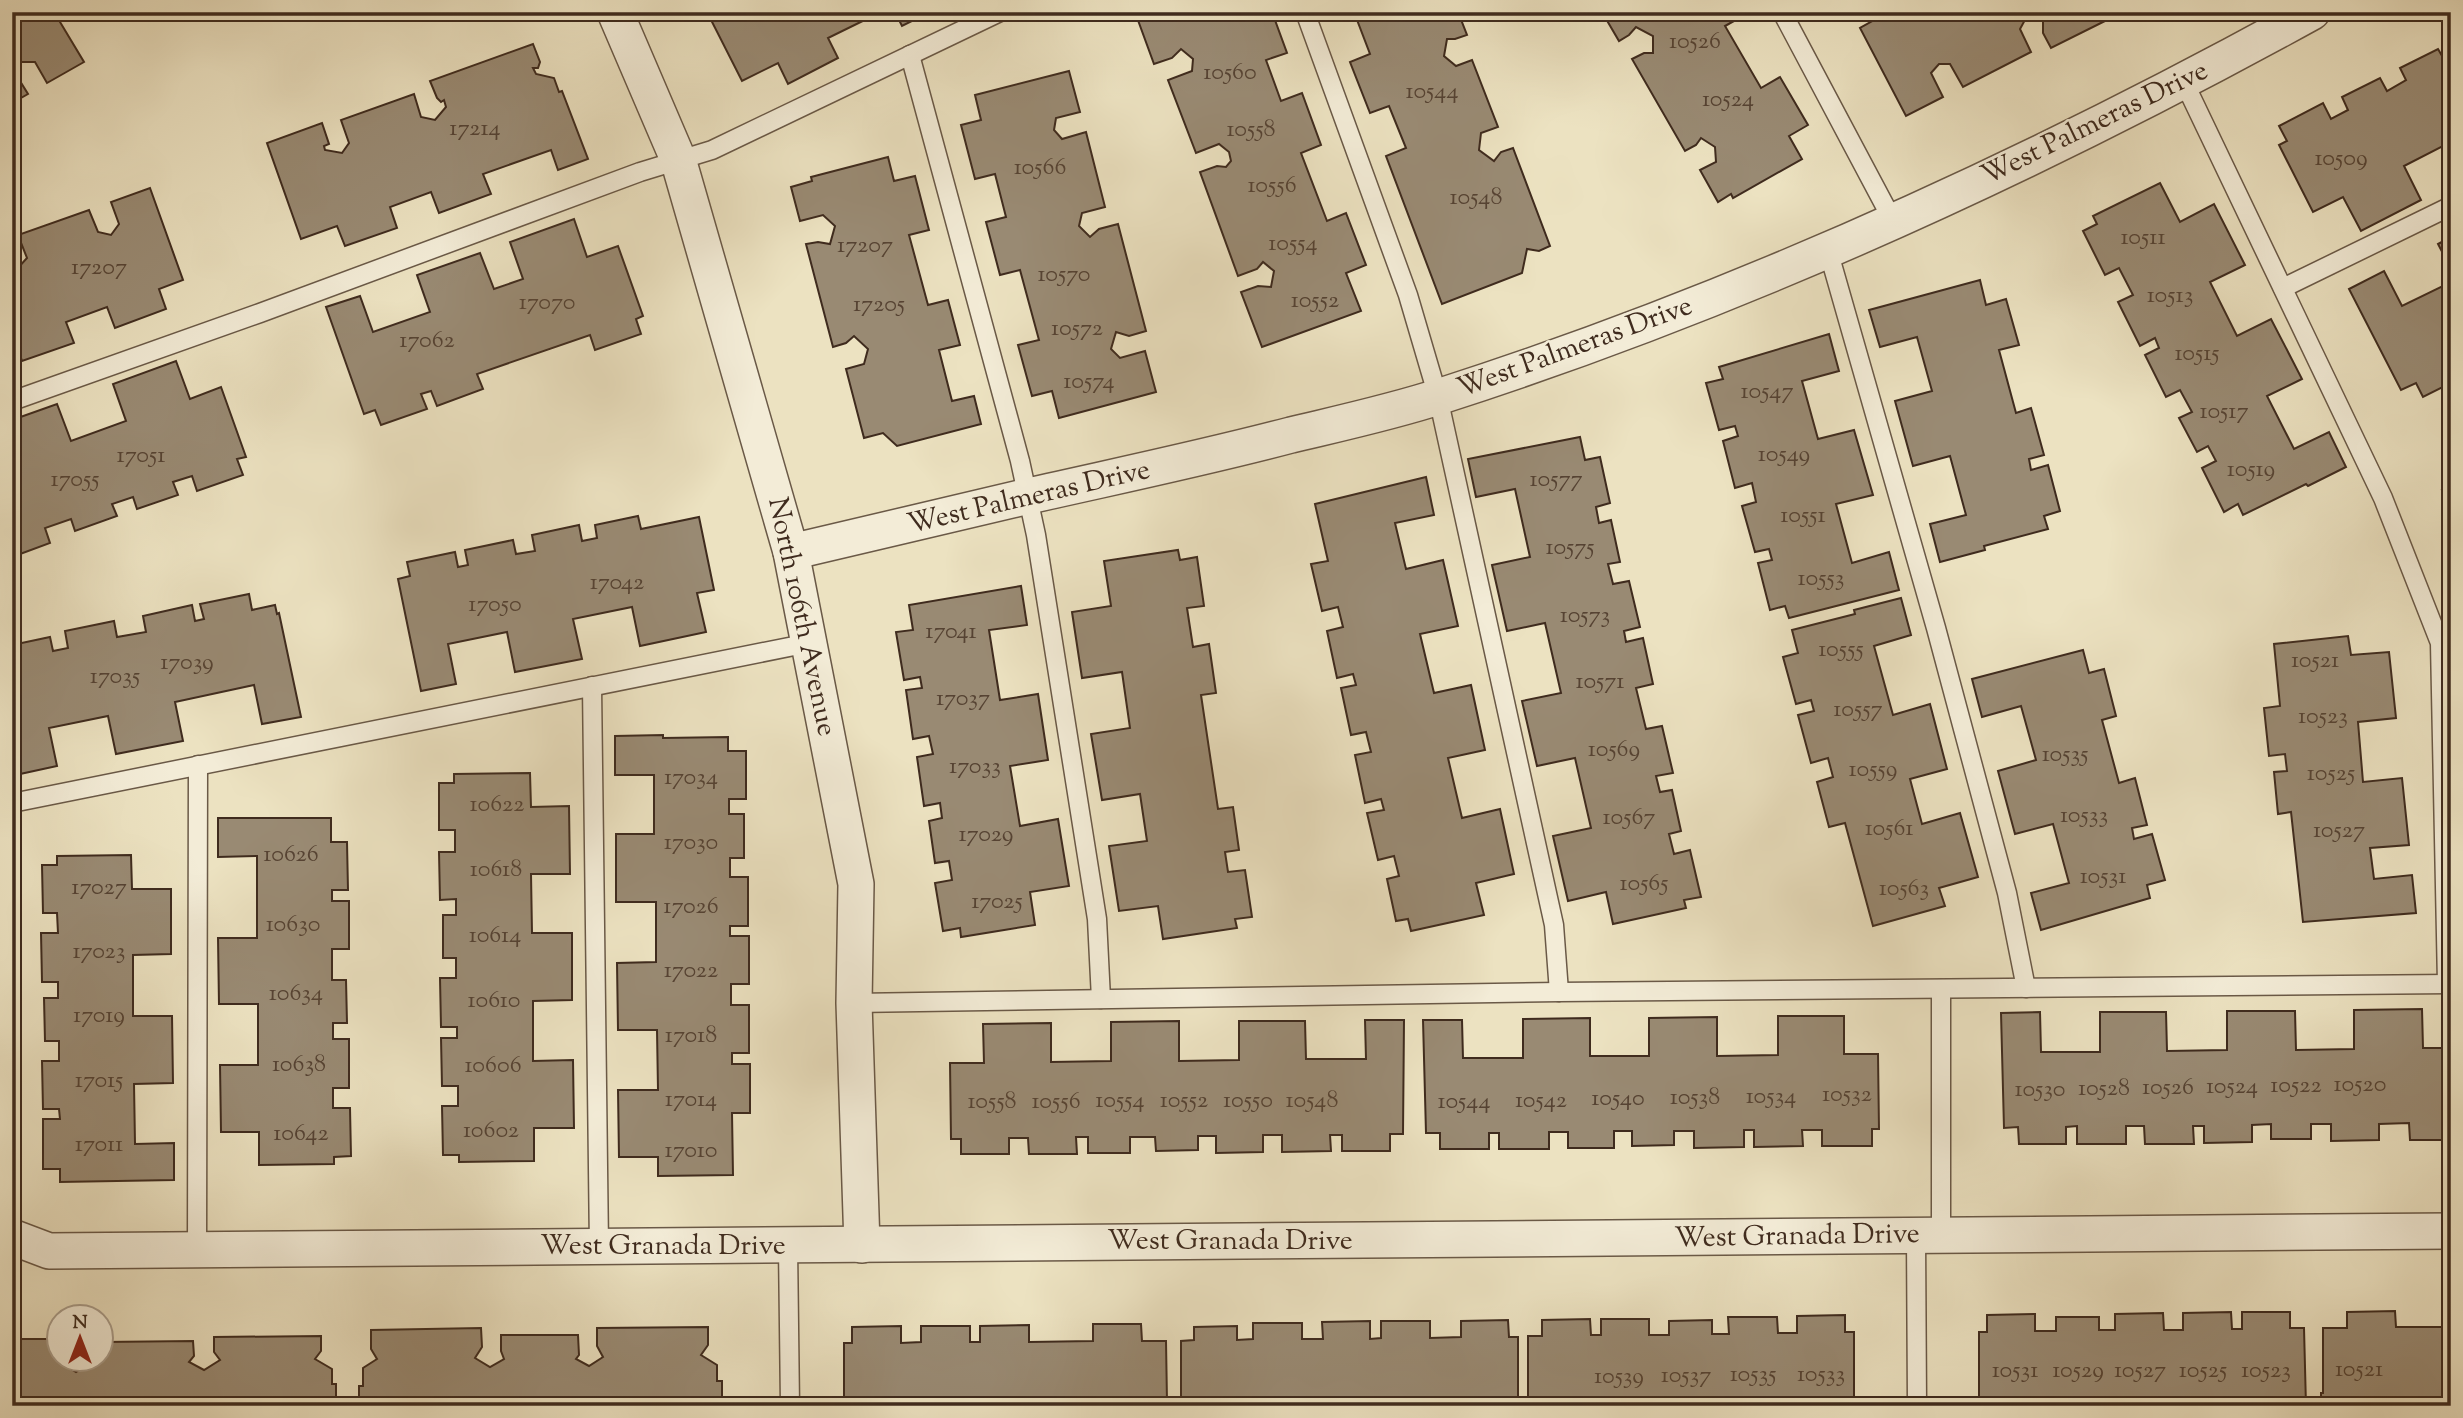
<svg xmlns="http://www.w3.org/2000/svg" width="2463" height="1418" font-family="'Sorts Mill Goudy',serif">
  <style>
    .building { fill: #998a73; stroke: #3f2b1e; stroke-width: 2 }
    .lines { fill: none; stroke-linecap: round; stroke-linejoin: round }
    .lane-casing { stroke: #6a5947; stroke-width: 21 }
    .street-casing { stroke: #6a5947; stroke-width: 38 }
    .lane { stroke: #f3ecd7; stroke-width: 18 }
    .street { stroke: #f3ecd7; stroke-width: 35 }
    .labels { text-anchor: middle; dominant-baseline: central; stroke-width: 5; stroke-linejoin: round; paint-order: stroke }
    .number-label { font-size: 24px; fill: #564333 }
    .street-label { font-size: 28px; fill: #3f2b1e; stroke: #f3ecd7 }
  </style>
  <rect width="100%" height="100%" fill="#ece2c1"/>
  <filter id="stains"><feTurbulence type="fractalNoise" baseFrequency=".00286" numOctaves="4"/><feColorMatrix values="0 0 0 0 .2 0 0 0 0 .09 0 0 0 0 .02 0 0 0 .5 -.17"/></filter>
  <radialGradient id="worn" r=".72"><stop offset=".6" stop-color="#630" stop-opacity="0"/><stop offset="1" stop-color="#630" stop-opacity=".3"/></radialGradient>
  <!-- building -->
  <g class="building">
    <path d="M12 12H54L84 62 47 83 35 62H21L15 73 28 94 12 103Z"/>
    <path d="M707 12H881L828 38 838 58 788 84 778 63 742 81Z"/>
    <path d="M895 12H930L902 26Z"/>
    <path d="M1135 12H1272L1287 53 1266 60 1281 101 1302 93 1321 145 1301 153 1327 221 1346 213 1366 265 1346 273 1361 311 1262 347 1241 292 1258 286 1271 287 1274 271 1263 262 1257 269 1238 276 1200 172 1217 166 1226 167 1231 161 1229 152 1219 144 1196 153 1168 80 1192 71 1193 59 1181 49 1172 58 1154 64Z"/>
    <path d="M1354 12H1458L1467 35 1455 39H1447L1444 56 1456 66 1472 60 1498 127 1481 133 1479 150 1494 161 1501 152 1513 148 1550 246 1539 251 1527 249 1522 273 1442 304 1386 156 1406 148 1389 106 1370 113 1350 62 1370 54Z"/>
    <path d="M1602 12H1743L1745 15 1725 26 1761 88 1780 77 1808 125 1789 136 1802 159 1733 198 1731 194 1718 202 1700 170 1716 162 1715 147 1701 138 1696 145 1685 151 1632 59 1644 53H1653V36L1636 27 1629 35 1619 41Z"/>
    <path d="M1882 12H2123L2051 48 2043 33V19L2026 18 2020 29 2031 52 1963 87 1950 64H1939L1931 73 1943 97 1906 116 1860 28 1883 15Z"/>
    <path d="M533 44 540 62 538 68H533L536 74 554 78 559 92 562 91 588 159 558 170 551 150 483 174 491 194 439 213 431 192 390 207 397 228 345 246 337 226 301 239 267 143 322 123 329 144 324 146 325 150 342 153 349 143 341 120 414 94 421 117 435 120 446 107 444 100 441 102 437 98 430 81Z"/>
    <path d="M2438 49 2445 61 2451 58V142L2404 166 2421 200 2361 231 2343 197 2313 212 2279 145 2287 141 2279 126 2323 103 2331 119 2348 110 2342 97 2380 78 2387 91 2406 80 2400 68Z"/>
    <path d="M1069 71 1080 112 1056 118 1054 130 1062 139 1086 132 1105 207 1082 213 1079 226 1090 237 1099 229 1118 224 1146 331 1129 336 1116 332 1111 349 1120 358 1145 351 1156 392 1059 418 1052 391 1032 396 1018 345 1039 340 1020 270 1000 275 986 222 1006 217 995 174 975 179 961 125 981 120 975 95Z"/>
    <path d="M888 157 894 181 915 176 929 230 909 235 928 305 948 300 960 345 939 350 952 401 974 396 981 424 897 446 883 433 864 438 846 369 864 364 868 349 854 336 846 343 833 347 806 244 818 242 830 244 835 226 823 215 800 221 791 187 812 181 811 177Z"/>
    <path d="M2160 183 2180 222 2214 204 2245 265 2210 282 2237 336 2271 319 2302 379 2267 396 2294 449 2329 432 2346 467 2308 486 2306 484 2243 515 2238 504 2224 512 2202 468 2216 461 2208 446 2197 452 2179 418 2192 412 2180 390 2166 397 2145 355 2159 348 2155 338 2140 346 2118 302 2133 295 2119 268 2105 275 2083 231 2097 224 2093 216Z"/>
    <path d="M150 188 183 280 159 289 166 309 115 328 107 307 66 322 74 343 22 361 15 340 12 341V267L18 268 27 258 18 235 89 210 98 232 111 235 119 224 111 202Z"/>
    <path d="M574 219 587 257 618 246 643 316 636 319 641 334 595 350 590 335 477 374 483 389 437 406 431 391 421 394 427 409 381 425 375 410 364 414 326 307 360 296 373 332 430 312 417 275 480 253 494 289 523 279 510 242Z"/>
    <path d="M2451 237V269L2438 244Z"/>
    <path d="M2384 271 2402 306 2451 282V383L2423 397 2416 383 2401 390 2349 289Z"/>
    <path d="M1980 280 1986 305 2006 299 2019 345 1999 350 2016 413 2031 408 2044 455 2029 459 2031 470 2048 465 2060 511 2044 516 2048 529 1984 546 1985 550 1940 562 1930 524 1966 515 1950 456 1913 466 1895 401 1932 391 1917 337 1880 347 1869 310Z"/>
    <path d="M1829 334 1839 371 1802 381 1818 439 1854 430 1873 495 1836 504 1852 563 1889 552 1899 590 1789 618 1785 606 1770 610 1758 563 1772 560 1769 549 1755 552 1742 506 1756 502 1752 483 1735 488 1723 441 1738 436 1735 426 1719 430 1706 383 1723 379 1719 367Z"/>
    <path d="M176 361 190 399 221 387 246 457 237 459 243 475 197 491 192 476 173 482 178 495 137 509 133 497 112 504 117 516 75 531 71 519 45 528 50 543 12 557V420L57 404 71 441 126 421 113 384Z"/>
    <path d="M1580 437 1585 460 1600 457 1610 503 1596 507 1599 523 1611 520 1620 562 1608 564 1613 584 1629 581 1640 627 1624 631 1626 642 1643 638 1653 684 1636 688 1646 729 1662 726 1673 773 1656 776 1660 792 1672 790 1681 831 1669 834 1674 854 1690 850 1701 897 1684 900 1686 908 1613 924 1606 892 1568 901 1553 836 1591 828 1575 758 1537 766 1522 701 1561 693 1545 623 1507 631 1492 565 1530 557 1515 489 1476 497 1468 459Z"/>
    <path d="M1426 477 1434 515 1395 523 1406 569 1443 560 1458 626 1420 634 1434 693 1471 685 1485 750 1448 758 1462 818 1500 809 1514 874 1476 883 1484 915 1411 931 1408 919 1396 921 1387 879 1399 876 1394 856 1378 860 1367 813 1384 810 1381 799 1365 803 1355 755 1371 752 1366 732 1351 735 1341 688 1356 685 1353 674 1337 678 1327 631 1343 627 1338 607 1322 611 1311 564 1328 561 1315 504Z"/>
    <path d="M2451 487V513L2442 490Z"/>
    <path d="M638 516 641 529 699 517 714 590 697 593 706 632 640 646 632 607 573 619 582 659 515 672 507 632 448 644 456 684 421 691 398 579 410 576 407 562 455 552 458 567 468 565 465 550 513 540 516 554 535 551 532 535 579 525 582 541 597 538 595 525Z"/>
    <path d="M1178 550 1180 560 1197 557 1204 606 1187 608 1193 647 1209 644 1216 693 1201 695 1218 809 1233 807 1239 850 1225 852 1228 872 1245 870 1252 917 1235 919 1237 928 1163 939 1158 906 1119 911 1109 846 1147 841 1140 794 1102 800 1091 734 1130 728 1122 672 1082 678 1072 612 1111 606 1104 561Z"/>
    <path d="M1021 586 1027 625 989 630 1000 700 1038 694 1048 760 1010 766 1020 826 1058 819 1069 886 1030 892 1035 925 961 937 960 928 943 931 935 883 952 880 949 861 935 863 929 821 942 818 940 803 924 806 917 757 933 754 929 736 913 739 906 690 922 688 920 677 904 680 896 632 913 630 909 605Z"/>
    <path d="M249 594 252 610 275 605 277 614 279 613 301 717 262 724 254 685 175 702 183 741 116 754 108 716 49 728 57 766 20 774 12 740V645L50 637 53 651 68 648 65 631 114 621 117 637 146 632 143 616 192 605 195 621 204 619 200 604Z"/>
    <path d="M1901 598 1911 635 1874 646 1893 715 1930 704 1947 769 1910 779 1922 824 1960 813 1978 877 1939 888 1945 906 1873 926 1845 823 1829 827 1817 782 1833 777 1828 758 1811 763 1798 715 1814 711 1811 700 1796 704 1783 657 1798 653 1792 630 1855 614 1854 610Z"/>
    <path d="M2348 636 2351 655 2389 652 2396 718 2358 722 2363 782 2402 778 2409 845 2370 848 2374 879 2412 875 2416 913 2303 922 2291 812 2278 814 2274 772 2287 771 2285 754 2269 756 2264 708 2280 706 2274 644Z"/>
    <path d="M2083 650 2089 673 2104 669 2116 716 2102 720 2119 783 2135 778 2147 825 2132 828 2134 839 2152 834 2165 880 2147 885 2150 898 2041 930 2031 893 2069 883 2053 824 2015 834 1998 771 2036 760 2021 706 1982 717 1972 679Z"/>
    <path d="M663 735V738L728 737V751H746V799H729V814H744V858H730V877H748V926H730V936H749V984H731V1005H749V1053H732V1064H750V1113H732L733 1175 658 1176V1157H619L618 1090H658L657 1030H618L617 963 656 962V902H616V834H654V775H615V736Z"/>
    <path d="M530 773 531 807 569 806 570 874H531L532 933H572V1000L533 1001V1061L573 1060 574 1128H534V1161L459 1162V1155H443L442 1106H458V1086H442L441 1038H457V1027H441L440 978H456V958H443V915H456V899L440 900 439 852H455V830H439V783H454V774Z"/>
    <path d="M218 818H331V842H347L348 890H332V901H349V949H332V980H346L347 1023H333V1039H349V1088H333V1108H350L351 1156 334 1157V1164L259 1165V1132H221L220 1065H258V1004H219L218 938H257V856L218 857Z"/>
    <path d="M131 855 132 889H171V954L133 955V1016H172L173 1083 134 1084 135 1144 174 1143V1180L60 1182V1169H43V1119H60L59 1109H43L42 1061H59V1041H45L44 998H58V982H42L41 933H58L57 913H43L42 865H57V856Z"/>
    <path d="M2422 1009 2423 1048H2451V1140H2410L2409 1123 2379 1124V1140L2331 1141V1124H2311V1139H2271V1124L2252 1125V1142L2204 1143V1126H2193L2194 1144H2145L2144 1126H2126V1144H2077V1126L2066 1127V1144H2019L2018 1127 2004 1128 2001 1013 2040 1012 2041 1052H2100V1012H2166L2167 1051 2227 1050V1011H2295L2296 1050 2354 1049V1010Z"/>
    <path d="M1778 1016H1844V1054H1878L1879 1129H1872V1146H1822V1130H1802L1803 1146 1754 1147V1130H1744V1147L1694 1148V1131H1674V1145L1632 1146V1131H1614V1148H1568V1132H1549V1149H1499V1133H1489V1149H1440V1133H1426L1423 1020H1462L1463 1058H1523V1019L1590 1018V1056H1649V1018L1717 1017V1056L1778 1055Z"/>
    <path d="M1365 1020H1404L1403 1134H1390V1151H1342V1135H1330L1331 1151 1282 1152V1135H1263V1152L1216 1153V1136H1198V1150L1156 1151 1155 1137H1130V1153H1088V1137H1076L1077 1154H1029L1028 1138H1009V1154H961V1139H951L950 1063H984L983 1024 1051 1023V1062L1111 1061V1022L1179 1021V1061L1239 1060V1021H1305L1306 1059H1366Z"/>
    <path d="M2395 1311 2396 1327H2451V1406H2417V1400L2360 1401V1406H2321V1393H2323V1328H2347V1312Z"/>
    <path d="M2231 1312 2232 1329H2242V1312H2290V1328H2304L2306 1406H2268V1403L2207 1404V1406H1979V1332H1987V1315L2035 1314V1331H2056V1317H2099V1330H2115V1314L2163 1313 2164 1330H2183V1313Z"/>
    <path d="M1845 1315V1332H1854V1406H1528V1336H1542V1320L1590 1319 1591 1335H1601V1319H1649V1335H1669V1321L1712 1320V1334H1729L1728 1317H1777L1778 1333H1797V1316Z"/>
    <path d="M1508 1320 1509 1337H1518V1406H1181V1341L1194 1340V1327L1237 1326V1340L1253 1339V1323H1302V1339H1323L1322 1322 1370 1321V1339L1381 1338V1321H1430V1338L1461 1337V1321Z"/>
    <path d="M1093 1324H1141L1142 1341H1166L1167 1402H1169V1406H844V1343H852V1327L901 1326V1343L921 1342V1326H970V1342H980V1326L1029 1325V1342L1093 1341Z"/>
    <path d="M708 1327V1345L701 1355 717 1365V1381H722V1406H359V1386H363V1368L377 1359 371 1349V1330L481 1328 482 1347 475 1358 490 1367 504 1359 501 1351V1335H578L579 1355 576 1359 589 1366 603 1357 597 1346V1328Z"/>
    <path d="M321 1336V1351L315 1359 332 1369V1384H336V1406H12L13 1339H60V1358H63L60 1362 76 1372 91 1362 87 1358H102V1342L193 1341 194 1356 189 1362 204 1370 220 1360 214 1352V1337Z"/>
  </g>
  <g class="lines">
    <defs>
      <g id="lane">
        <path d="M1305 12 1408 295 1438 397 1554 925 1559 992"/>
        <path d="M1782 12 1893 221"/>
        <path d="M910 55 1020 461 1036 535 1097 919 1101 999"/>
        <path d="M2184 82 2383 498 2440 643 2447 984"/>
        <path d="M1828 250 1936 628 2007 893 2026 988"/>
        <path d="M2283 288 2451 206"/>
        <path d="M12 401 260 313 640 172 712 150 1000 12"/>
        <path d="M592 686 599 1247"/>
        <path d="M12 803 809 643"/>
        <path d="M854 1003 1559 992 2451 984"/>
        <path d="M1916 1236 1917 1406"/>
        <path d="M1941 1236V989"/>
        <path d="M788 1246 790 1406"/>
        <path d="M197 1250 198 765"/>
      </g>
      <g id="street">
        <path d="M615 12 678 159 791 552 856 884 854 1003 862 1245"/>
        <path d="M791 552C870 534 950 514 1029 496 1117 476 1204 458 1291 435 1341 423 1392 412 1441 396 1743 299 2034 165 2312 12"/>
        <path d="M12 1237 49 1251 2451 1231"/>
      </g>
    </defs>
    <!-- lane casing -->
    <use href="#lane" class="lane-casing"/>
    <!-- street casing -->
    <use href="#street" class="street-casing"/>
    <!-- lane -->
    <use href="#lane" class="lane"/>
    <!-- street -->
    <use href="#street" class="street"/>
  </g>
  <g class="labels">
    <!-- number labels -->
    <g class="number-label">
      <text x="1695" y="42">10526</text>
      <text x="1230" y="73">10560</text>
      <text x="1432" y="92">10544</text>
      <text x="1728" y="100">10524</text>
      <text x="475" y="129">17214</text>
      <text x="1251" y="130">10558</text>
      <text x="2341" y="159">10509</text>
      <text x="1040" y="168">10566</text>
      <text x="1272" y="186">10556</text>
      <text x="1476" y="198">10548</text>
      <text x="2143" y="238">10511</text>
      <text x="1293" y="244">10554</text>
      <text x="865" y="246">17207</text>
      <text x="99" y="268">17207</text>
      <text x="1064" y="275">10570</text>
      <text x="2170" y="296">10513</text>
      <text x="1315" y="301">10552</text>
      <text x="547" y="303">17070</text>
      <text x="879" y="305">17205</text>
      <text x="1077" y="329">10572</text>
      <text x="427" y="341">17062</text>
      <text x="2197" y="354">10515</text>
      <text x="1089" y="382">10574</text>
      <text x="1767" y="392">10547</text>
      <text x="2224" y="412">10517</text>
      <text x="1784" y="455">10549</text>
      <text x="141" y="456">17051</text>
      <text x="2251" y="470">10519</text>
      <text x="75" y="480">17055</text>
      <text x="1556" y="480">10577</text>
      <text x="1803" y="516">10551</text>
      <text x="1570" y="548">10575</text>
      <text x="1821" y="579">10553</text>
      <text x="617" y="583">17042</text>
      <text x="495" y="605">17050</text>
      <text x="1585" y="616">10573</text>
      <text x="951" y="632">17041</text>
      <text x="1841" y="650">10555</text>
      <text x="2315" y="661">10521</text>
      <text x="187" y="663">17039</text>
      <text x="115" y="677">17035</text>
      <text x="1600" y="682">10571</text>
      <text x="963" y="699">17037</text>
      <text x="1858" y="710">10557</text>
      <text x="2323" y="717">10523</text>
      <text x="1614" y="750">10569</text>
      <text x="2065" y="755">10535</text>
      <text x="975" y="767">17033</text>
      <text x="1873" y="770">10559</text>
      <text x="2331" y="774">10525</text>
      <text x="691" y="778">17034</text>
      <text x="497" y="805">10622</text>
      <text x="2084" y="816">10533</text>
      <text x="1629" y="818">10567</text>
      <text x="1889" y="829">10561</text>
      <text x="2339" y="831">10527</text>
      <text x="986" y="835">17029</text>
      <text x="691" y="843">17030</text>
      <text x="291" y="855">10626</text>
      <text x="496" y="870">10618</text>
      <text x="2103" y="877">10531</text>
      <text x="1644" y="884">10565</text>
      <text x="99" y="888">17027</text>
      <text x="1904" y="889">10563</text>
      <text x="997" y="902">17025</text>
      <text x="691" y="907">17026</text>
      <text x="293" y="925">10630</text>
      <text x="495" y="936">10614</text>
      <text x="99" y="952">17023</text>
      <text x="691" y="971">17022</text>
      <text x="296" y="994">10634</text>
      <text x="494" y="1001">10610</text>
      <text x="99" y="1016">17019</text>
      <text x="691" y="1036">17018</text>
      <text x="299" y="1065">10638</text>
      <text x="493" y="1066">10606</text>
      <text x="99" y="1081">17015</text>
      <text x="2360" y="1085">10520</text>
      <text x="2296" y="1086">10522</text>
      <text x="2232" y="1087">10524</text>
      <text x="2168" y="1088">10526</text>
      <text x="2104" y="1089">10528</text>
      <text x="2040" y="1090">10530</text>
      <text x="1847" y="1095">10532</text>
      <text x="1771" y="1097">10534</text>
      <text x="1695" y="1098">10538</text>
      <text x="1618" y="1099">10540</text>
      <text x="691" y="1100">17014</text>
      <text x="1120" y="1101">10554</text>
      <text x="1184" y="1101">10552</text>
      <text x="1248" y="1101">10550</text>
      <text x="1312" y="1101">10548</text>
      <text x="1541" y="1101">10542</text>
      <text x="992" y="1102">10558</text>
      <text x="1056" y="1102">10556</text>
      <text x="1464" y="1102">10544</text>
      <text x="491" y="1131">10602</text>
      <text x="301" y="1134">10642</text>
      <text x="99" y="1145">17011</text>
      <text x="691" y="1151">17010</text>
      <text x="2359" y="1370">10521</text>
      <text x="2015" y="1371">10531</text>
      <text x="2078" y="1371">10529</text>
      <text x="2140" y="1371">10527</text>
      <text x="2203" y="1371">10525</text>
      <text x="2266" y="1371">10523</text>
      <text x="1753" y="1375">10535</text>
      <text x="1821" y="1375">10533</text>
      <text x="1686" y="1376">10537</text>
      <text x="1619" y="1377">10539</text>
    </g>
    <!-- street labels -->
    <g class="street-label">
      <text transform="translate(2095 124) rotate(-26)">West Palmeras Drive</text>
      <text transform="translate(1575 348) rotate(-20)">West Palmeras Drive</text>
      <text transform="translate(1029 498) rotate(-13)">West Palmeras Drive</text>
      <text transform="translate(801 617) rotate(78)">North 106th Avenue</text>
      <text transform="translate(1797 1237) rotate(-1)">West Granada Drive</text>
      <text x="1230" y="1242">West Granada Drive</text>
      <text x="663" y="1247">West Granada Drive</text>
    </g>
  </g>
  <!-- margin -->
  <rect width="2463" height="1418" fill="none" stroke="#ece2c1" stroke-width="42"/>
  <rect x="14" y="14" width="2435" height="1390" fill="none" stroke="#3f2b1e" stroke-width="3.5"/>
  <rect x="21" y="21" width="2421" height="1376" fill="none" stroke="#3f2b1e" stroke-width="2"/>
  <!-- north arrow -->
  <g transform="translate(80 1338)"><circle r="33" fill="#f3ecd7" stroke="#ab9f8d" stroke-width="2"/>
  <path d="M0-5L12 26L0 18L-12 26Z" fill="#8f2418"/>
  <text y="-10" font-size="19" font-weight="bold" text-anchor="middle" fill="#3f2b1e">N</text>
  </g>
  <rect width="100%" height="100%" filter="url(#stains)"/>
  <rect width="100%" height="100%" fill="url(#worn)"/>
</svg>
